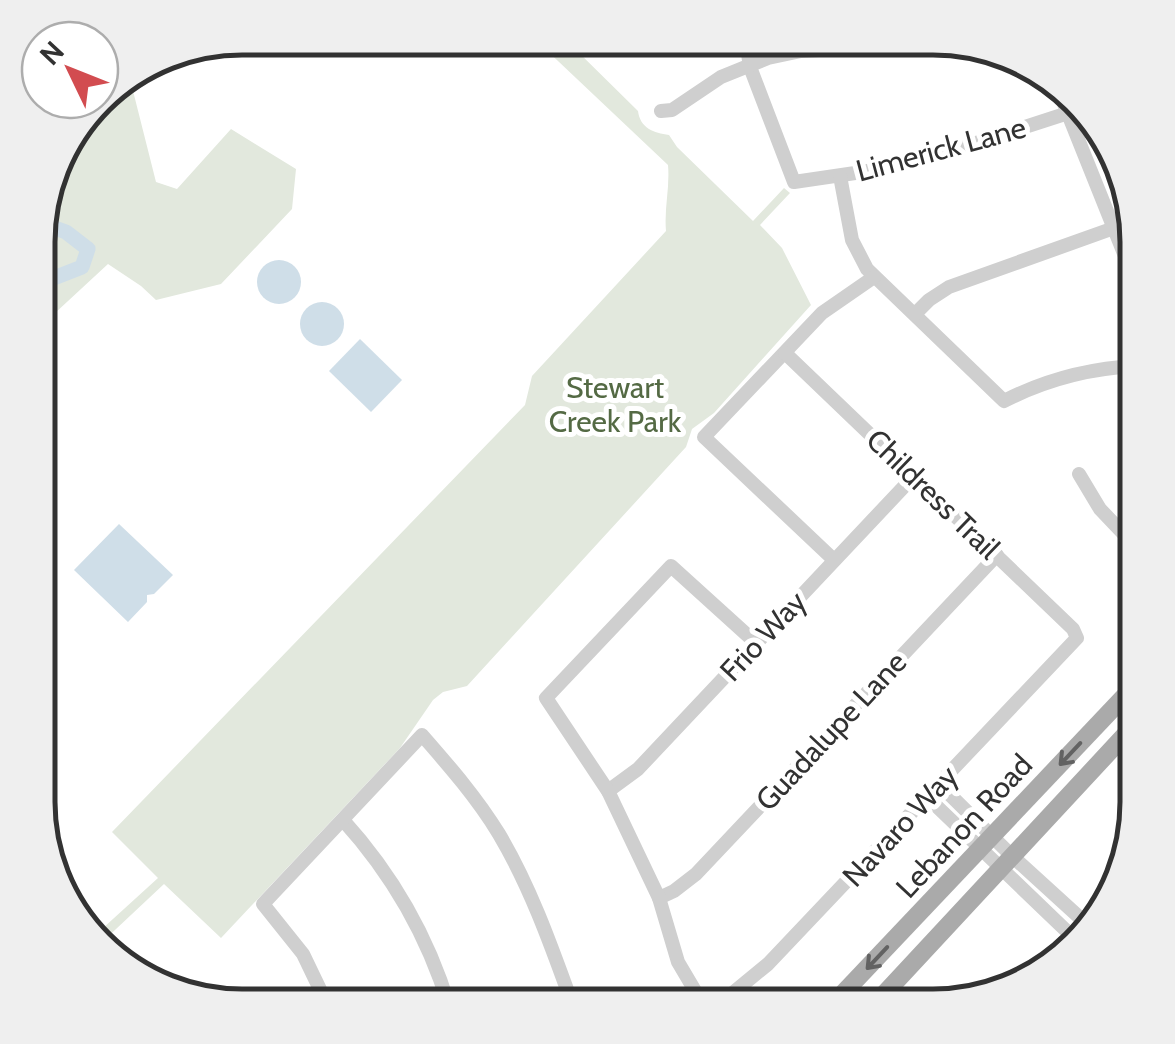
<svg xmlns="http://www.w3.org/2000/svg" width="1175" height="1044" font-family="Cabin,sans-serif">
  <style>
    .green { fill: #e2e8dd }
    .water { fill: #cfdee8 }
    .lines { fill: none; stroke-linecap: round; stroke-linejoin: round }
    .river { stroke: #cfdee8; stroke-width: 15 }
    .minor { stroke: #cfcfcf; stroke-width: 14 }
    .major { stroke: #aaa; stroke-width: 18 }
    .oneway { stroke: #626262 }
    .labels { text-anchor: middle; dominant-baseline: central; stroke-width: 10; stroke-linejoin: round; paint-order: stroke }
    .street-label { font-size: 30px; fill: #323232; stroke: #fff }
    .park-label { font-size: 30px; fill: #546a44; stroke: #fff }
    .rim { fill: none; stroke: #323232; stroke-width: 5 }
  </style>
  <rect width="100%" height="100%" fill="#fff"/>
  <!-- green -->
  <g class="green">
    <path d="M569 43 638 111C640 128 654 133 669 135L677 147 753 221 784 188 790 193 760 225 782 248 811 305 714 413 692 429 686 447 467 686 443 692 433 700 400 748 221 938 164 884 99 945 91 939 158 878 112 832 525 405 532 376 666 231C664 208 670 188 668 165L540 44Z"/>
    <path d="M129 75 156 182 177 189 231 129 296 169 292 209 221 284 156 300 141 286 108 264 41 326V203L108 88Z"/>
  </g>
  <!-- water -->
  <g class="water">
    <circle cx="279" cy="282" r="22"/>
    <circle cx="322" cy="324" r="22"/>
    <path d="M360 339 402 380 371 412 329 371Z"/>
    <path d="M119 524 173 575 154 594 147 595V602L128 622 74 570Z"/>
  </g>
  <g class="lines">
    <!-- river -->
    <path class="river" d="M41 283 82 267 88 249 66 232 41 223"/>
    <!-- minor -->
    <g class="minor">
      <path d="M746 41 750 67 794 182 862 172 936 156 1068 113 1085 105"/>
      <path d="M1056 84 1137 286"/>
      <path d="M661 111 672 110 721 77 768 58 801 51 837 49 872 39"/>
      <path d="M840 176 852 240 867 269 1004 401C1045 380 1092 368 1137 366"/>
      <path d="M915 314 929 300 949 287 1114 228 1133 218"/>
      <path d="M1079 474 1100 509 1137 548"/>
      <path d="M1126 537 1137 527"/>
      <path d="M834 560 704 437 822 313 874 277"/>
      <path d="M939 784 1012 856 1090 927"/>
      <path d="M608 791 638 769 914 476"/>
      <path d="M927 797 1078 942"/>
      <path d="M343 820C392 874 428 937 449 1006"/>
      <path d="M659 898 674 891 696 874 997 555"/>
      <path d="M328 1006 303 954 263 904 422 735C450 767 477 798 499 834 531 888 552 948 573 1006"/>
      <path d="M704 1006 678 962 659 898 608 791 546 698 671 566 756 643"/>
      <path d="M717 1006 768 964 1077 638 1073 629 785 353"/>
    </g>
    <!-- major -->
    <g class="major">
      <path d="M831 1006 1137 683"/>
      <path d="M873 1006 1137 722"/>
    </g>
  </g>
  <!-- one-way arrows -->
  <defs><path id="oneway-shaft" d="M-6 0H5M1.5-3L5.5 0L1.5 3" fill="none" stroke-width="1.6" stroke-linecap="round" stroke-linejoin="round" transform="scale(2.5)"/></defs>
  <g class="oneway">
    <use href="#oneway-shaft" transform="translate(1070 754) rotate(133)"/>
    <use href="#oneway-shaft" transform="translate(877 958) rotate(133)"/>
  </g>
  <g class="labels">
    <!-- street labels -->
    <g class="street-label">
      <text transform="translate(941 149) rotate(-15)">Limerick Lane</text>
      <text transform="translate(933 494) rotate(44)">Childress Trail</text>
      <text transform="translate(763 636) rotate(-47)">Frio Way</text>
      <text transform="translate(831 731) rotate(-47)">Guadalupe Lane</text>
      <text transform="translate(900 826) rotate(-47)">Navaro Way</text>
      <text transform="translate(964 826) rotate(-47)">Lebanon Road</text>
    </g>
    <!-- park labels -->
    <g class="park-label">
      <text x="615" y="387">Stewart<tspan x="615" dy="34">Creek Park</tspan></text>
    </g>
  </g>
  <!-- crop -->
  <path d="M0 0H1175V1044H0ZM242 55H933A187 187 0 0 1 1120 242V802A187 187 0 0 1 933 989H242A187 187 0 0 1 55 802V242A187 187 0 0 1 242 55Z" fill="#efefef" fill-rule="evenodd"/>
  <path class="rim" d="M242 55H933A187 187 0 0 1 1120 242V802A187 187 0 0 1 933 989H242A187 187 0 0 1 55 802V242A187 187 0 0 1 242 55Z"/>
  <!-- north arrow -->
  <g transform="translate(70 70) rotate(313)"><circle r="48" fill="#ffffff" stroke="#adadad" stroke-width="2.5"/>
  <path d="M0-8L18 38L0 25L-18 38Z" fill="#d24c50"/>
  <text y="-15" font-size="28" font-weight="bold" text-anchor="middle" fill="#323232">N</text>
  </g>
</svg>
